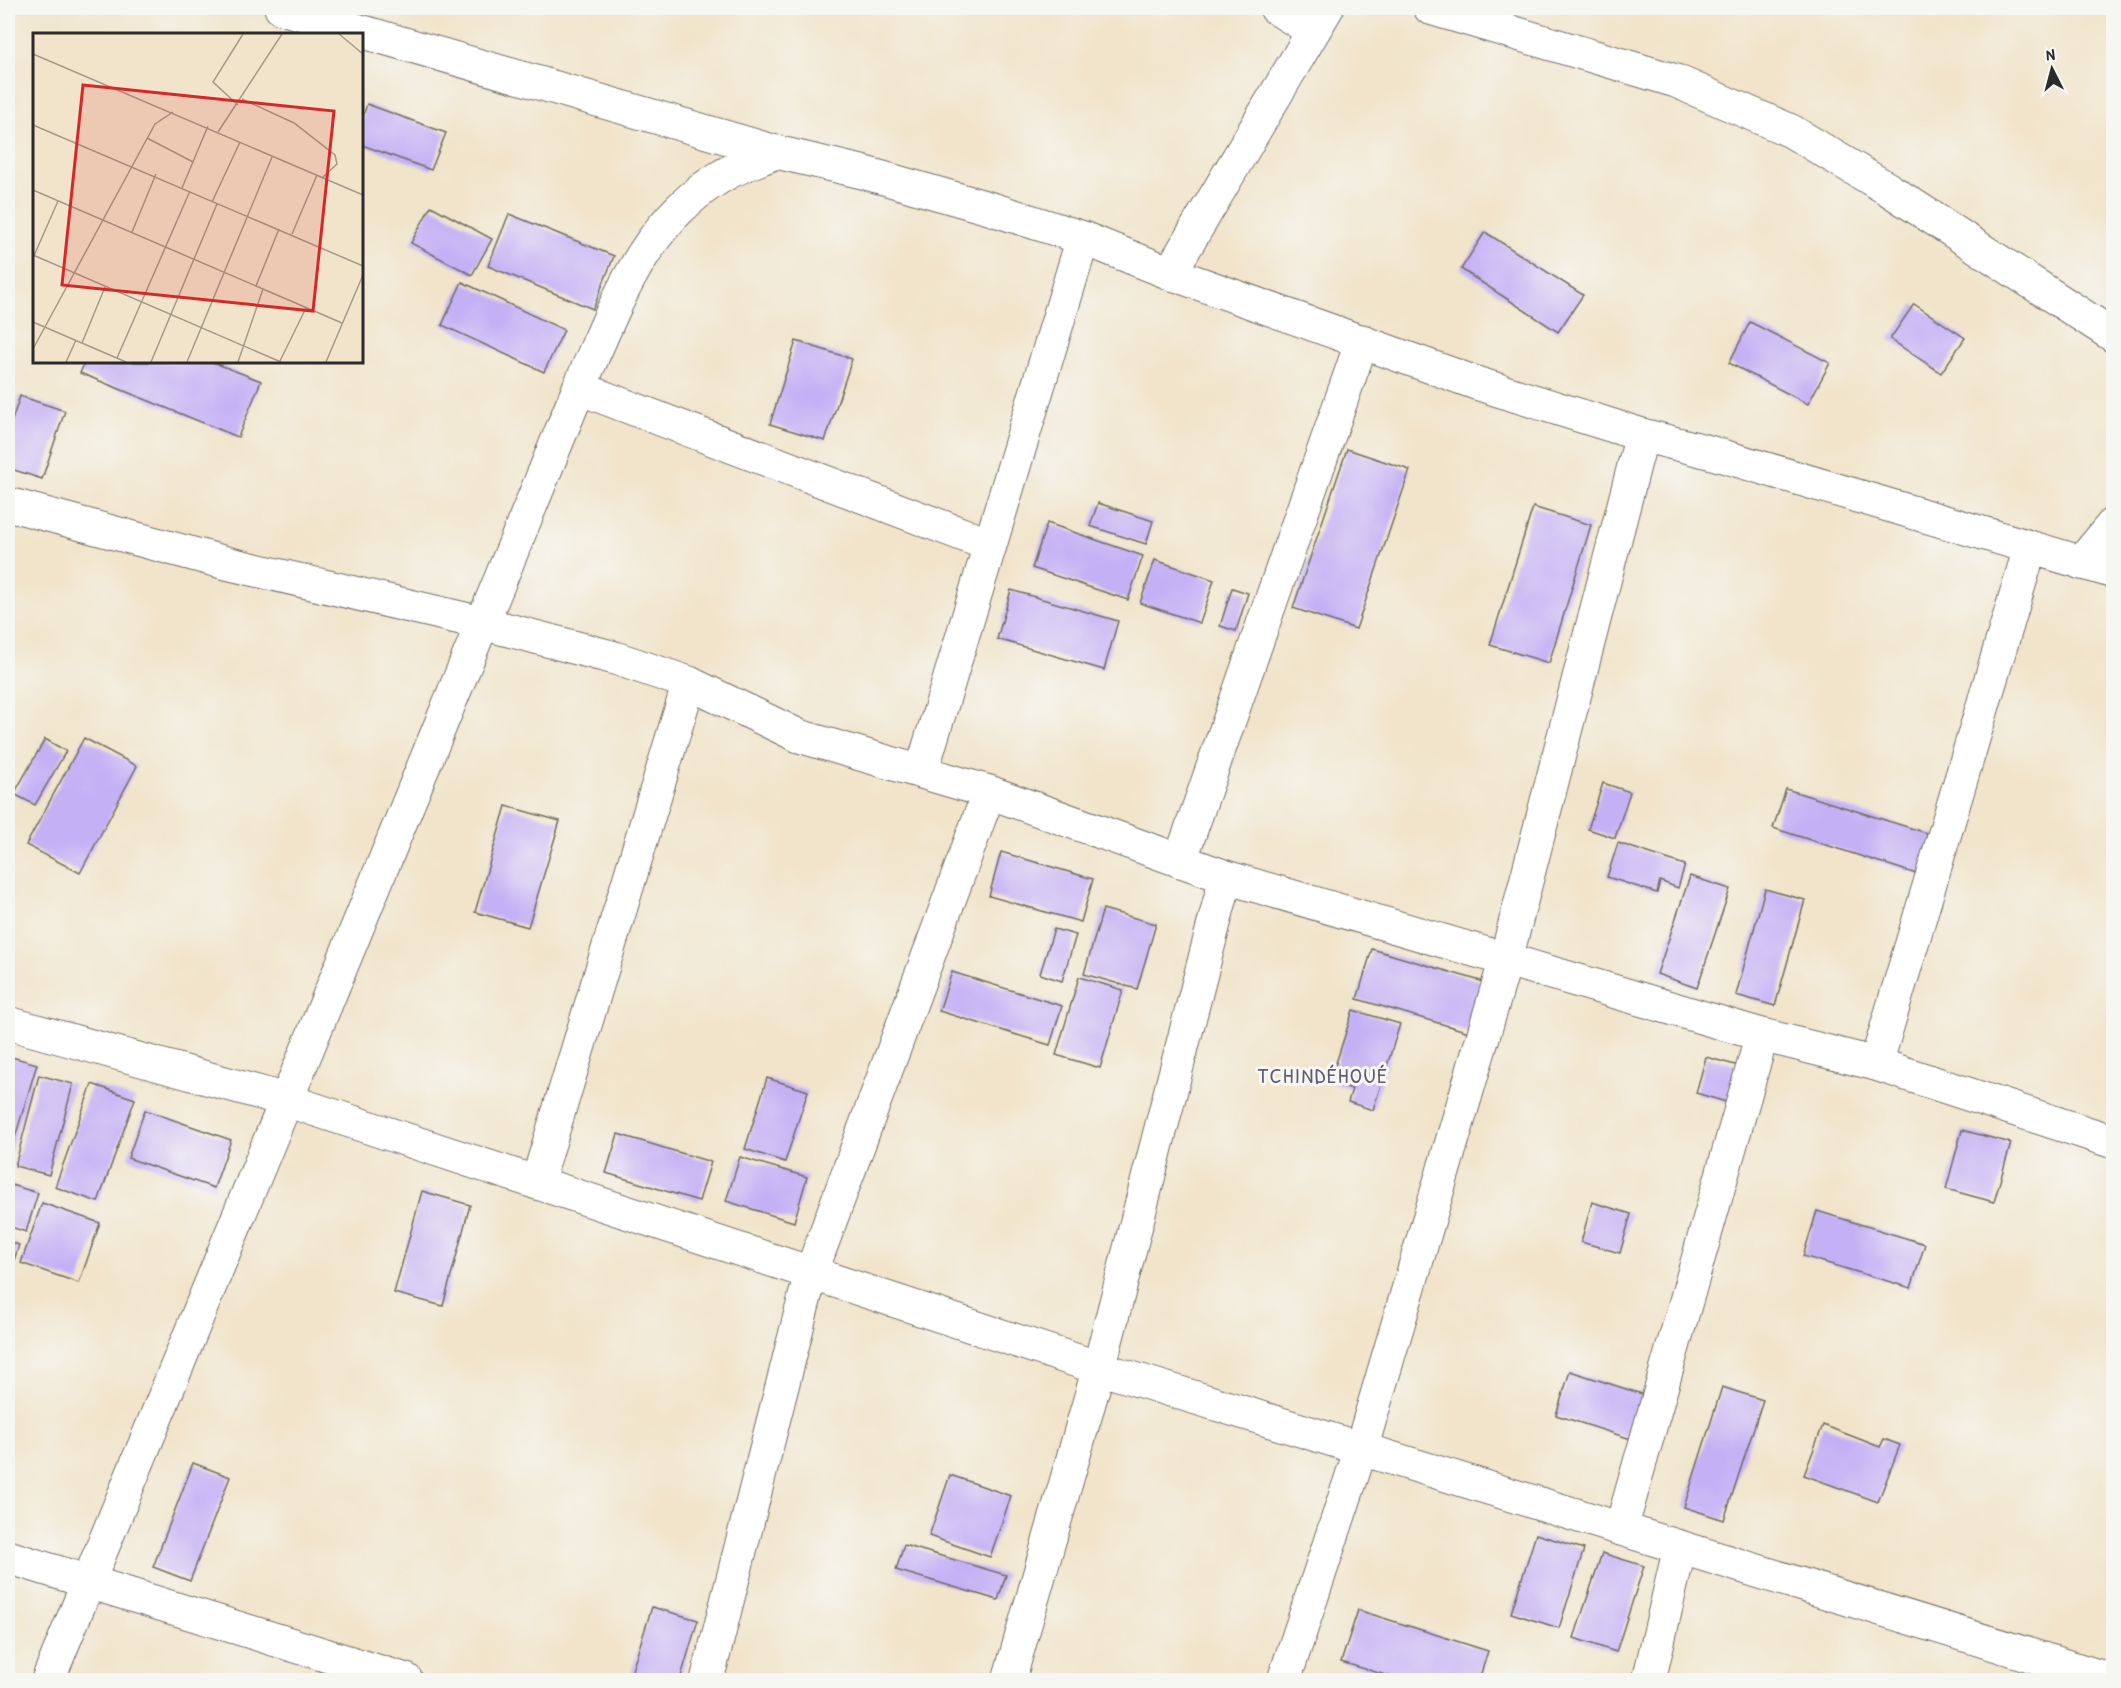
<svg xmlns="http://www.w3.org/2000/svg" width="2121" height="1688" font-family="'Patrick Hand',sans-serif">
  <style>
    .building { fill: #c4b0f5 }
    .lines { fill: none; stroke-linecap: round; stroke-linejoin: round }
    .minor-casing { stroke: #706c63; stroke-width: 35 }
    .minor { stroke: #fff; stroke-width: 33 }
    .labels { text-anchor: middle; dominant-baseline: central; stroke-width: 6; stroke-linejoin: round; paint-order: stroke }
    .quarter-label { font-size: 22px; letter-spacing: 1.5px; fill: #615a72; stroke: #f6f6f2 }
    .inset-road { fill: none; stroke: #a29a8a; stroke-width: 1.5 }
    .view { fill: #d62828; fill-opacity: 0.15; stroke: #d62828; stroke-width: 3 }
    .inset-edge { fill: none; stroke: #2b2b2b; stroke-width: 3 }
  </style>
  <rect width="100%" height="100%" fill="#f6f6f2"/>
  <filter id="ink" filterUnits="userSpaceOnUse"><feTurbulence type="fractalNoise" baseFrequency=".0167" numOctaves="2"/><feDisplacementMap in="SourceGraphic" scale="12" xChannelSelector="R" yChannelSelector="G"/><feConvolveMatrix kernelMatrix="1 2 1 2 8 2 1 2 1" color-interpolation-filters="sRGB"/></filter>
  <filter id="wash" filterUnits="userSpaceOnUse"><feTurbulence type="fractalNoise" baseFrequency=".008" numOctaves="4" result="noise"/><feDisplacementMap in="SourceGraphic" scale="24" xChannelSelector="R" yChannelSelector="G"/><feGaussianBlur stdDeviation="1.35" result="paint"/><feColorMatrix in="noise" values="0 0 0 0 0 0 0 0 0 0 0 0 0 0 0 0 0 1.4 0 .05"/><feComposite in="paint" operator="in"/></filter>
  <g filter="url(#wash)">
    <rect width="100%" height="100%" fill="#f1e4ca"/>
    <g id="blocks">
      <!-- building -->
      <g class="building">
        <path d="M367 104 446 133 431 170 362 145V119Z"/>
        <path d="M431 206 492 239 472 275 411 243Z"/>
        <path d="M509 214 614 256 593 309 488 266Z"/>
        <path d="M1485 232 1583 295 1558 332 1461 269Z"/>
        <path d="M462 282 564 330 544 372 442 325Z"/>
        <path d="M1914 304 1965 338 1941 373 1890 339Z"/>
        <path d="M1750 322 1830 363 1808 404 1729 363Z"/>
        <path d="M796 341 852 359 825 441 770 424Z"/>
        <path d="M85 362H212L261 381 238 437 80 373Z"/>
        <path d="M20 396 65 411 42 479 8 468V432Z"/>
        <path d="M1347 449 1410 470 1356 629 1293 608Z"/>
        <path d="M1098 503 1153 521 1146 544 1090 526Z"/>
        <path d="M1533 507 1591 525 1549 663 1490 645Z"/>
        <path d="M1047 523 1143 556 1128 600 1032 568Z"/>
        <path d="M1155 560 1214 580 1200 623 1140 603Z"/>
        <path d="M1232 588 1248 593 1236 631 1220 626Z"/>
        <path d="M1011 590 1118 621 1104 670 997 639Z"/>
        <path d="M84 738 137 766 80 873 26 845Z"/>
        <path d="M45 739 66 751 35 805 14 794Z"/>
        <path d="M1603 783 1630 792 1615 838 1588 829Z"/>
        <path d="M1786 789 1936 836 1923 876 1773 828Z"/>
        <path d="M506 806 560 821 528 927 475 912Z"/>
        <path d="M1618 843 1685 865 1678 888 1660 881 1657 893 1607 877Z"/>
        <path d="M1001 852 1093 879 1081 922 989 896Z"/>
        <path d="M1690 876 1730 889 1697 988 1657 974Z"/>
        <path d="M1765 889 1805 900 1775 1006 1736 995Z"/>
        <path d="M1103 909 1156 924 1137 989 1084 974Z"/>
        <path d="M1054 929 1076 935 1062 981 1040 974Z"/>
        <path d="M1372 949 1484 982 1469 1032 1357 999Z"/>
        <path d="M952 972 1062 1006 1050 1045 939 1011Z"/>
        <path d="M1079 977 1123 990 1100 1068 1056 1055Z"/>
        <path d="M1353 1010 1400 1024 1373 1110 1348 1102 1352 1089 1330 1082Z"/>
        <path d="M8 1056 37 1064 8 1161Z"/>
        <path d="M1706 1057 1746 1068 1736 1105 1696 1093Z"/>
        <path d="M39 1075 73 1084 49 1175 15 1166Z"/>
        <path d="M767 1078 808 1091 785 1162 745 1149Z"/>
        <path d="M92 1084 135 1099 98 1202 55 1187Z"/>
        <path d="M145 1110 231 1140 214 1188 128 1158Z"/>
        <path d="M1962 1130 2011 1143 1994 1202 1946 1189Z"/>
        <path d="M618 1134 711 1162 699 1201 606 1173Z"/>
        <path d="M740 1157 807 1177 794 1222 726 1201Z"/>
        <path d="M8 1184 38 1193 26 1232 8 1226Z"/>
        <path d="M422 1191 470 1205 443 1306 394 1293Z"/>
        <path d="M1592 1202 1631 1214 1620 1253 1581 1242Z"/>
        <path d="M42 1203 100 1223 79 1283 21 1263Z"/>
        <path d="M1817 1211 1925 1244 1911 1288 1803 1256Z"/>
        <path d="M8 1241 19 1245 8 1279Z"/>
        <path d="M1570 1371 1648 1396 1634 1440 1556 1415Z"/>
        <path d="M1722 1387 1763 1400 1724 1520 1684 1507Z"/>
        <path d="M1823 1425 1880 1447 1884 1439 1900 1445 1878 1502 1804 1475Z"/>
        <path d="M193 1463 230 1477 190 1581 153 1567Z"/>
        <path d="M950 1475 1011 1496 990 1557 929 1536Z"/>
        <path d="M1536 1534 1584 1549 1559 1628 1511 1613Z"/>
        <path d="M904 1545 1006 1575 998 1600 896 1570Z"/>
        <path d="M1602 1553 1644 1566 1616 1652 1574 1638Z"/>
        <path d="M652 1607 698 1620 680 1680H629Z"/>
        <path d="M1358 1610 1488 1651 1479 1680H1403L1341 1662Z"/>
      </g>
    </g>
  </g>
  <g filter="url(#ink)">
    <use href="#blocks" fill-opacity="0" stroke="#706c63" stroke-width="1.5"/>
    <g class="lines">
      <defs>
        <g id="minor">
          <path d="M281 8 776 152 862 172 992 209 1083 238 1170 273 1476 383 1642 435 1709 452 2114 572"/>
          <path d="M1276 8 1313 31"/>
          <path d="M1430 8 1676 81 1791 131 1888 189 2114 336"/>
          <path d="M1170 273 1327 8"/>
          <path d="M579 388 990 545"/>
          <path d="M8 504 226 563 482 623 615 658 689 683 799 736 989 792 1226 877 1762 1035 1876 1064 2114 1142"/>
          <path d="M2081 563 2114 523"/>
          <path d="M922 770 1083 238"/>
          <path d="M1180 861 1362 341"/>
          <path d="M8 1023 286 1100 1099 1368 2111 1680"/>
          <path d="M1876 1064 2030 548"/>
          <path d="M537 1183 689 683"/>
          <path d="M1621 1529 1762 1035"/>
          <path d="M8 1557 406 1680"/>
          <path d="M48 1680 579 388C615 308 642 223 722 176 738 166 758 160 776 152"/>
          <path d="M707 1680 811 1273 989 792"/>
          <path d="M1009 1680 1099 1368 1226 877"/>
          <path d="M1284 1680 1361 1449 1506 959 1642 435"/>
          <path d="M1649 1680 1680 1547"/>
        </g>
      </defs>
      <!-- minor casing -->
      <use href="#minor" class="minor-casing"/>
      <!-- minor -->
      <use href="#minor" class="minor"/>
    </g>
  </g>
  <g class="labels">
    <!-- quarter labels -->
    <g class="quarter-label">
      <text x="1323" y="1075">TCHINDÉHOUÉ</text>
    </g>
  </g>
  <!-- overview -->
  <g transform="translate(33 33)">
    <rect width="330" height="330" fill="#f1e4ca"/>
    <path class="inset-road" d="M306 1 330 21M0 21 330 162M209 66 261 90 302 122 304 131 290 144M205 72 180 49 210 1M0 92 330 233M185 99 249 1M114 105 160 129M149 155 175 93M0 157 309 290M179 169 207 109M99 199 123 141M259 201 284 142M0 222 248 329M0 225 25 168M223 253 246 196M0 289 93 329M49 310 72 254M0 316 122 91 140 79M84 325 157 158M247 328 273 275M33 329 43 307M118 329 184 171M154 329 239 124M205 329 230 256M293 329 330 242"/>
    <path class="view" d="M50 52 301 78 280 278 29 252Z"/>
    <rect width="330" height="330" class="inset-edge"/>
  </g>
  <!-- margin -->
  <rect width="2121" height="1688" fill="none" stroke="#f6f6f2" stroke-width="30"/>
  <!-- north arrow -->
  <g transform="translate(2052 69) rotate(354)" stroke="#f6f6f2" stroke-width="4.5" paint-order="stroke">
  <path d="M0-4.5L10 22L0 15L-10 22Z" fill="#2b2b2b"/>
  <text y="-9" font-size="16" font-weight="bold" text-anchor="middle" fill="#2b2b2b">N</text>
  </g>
</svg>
